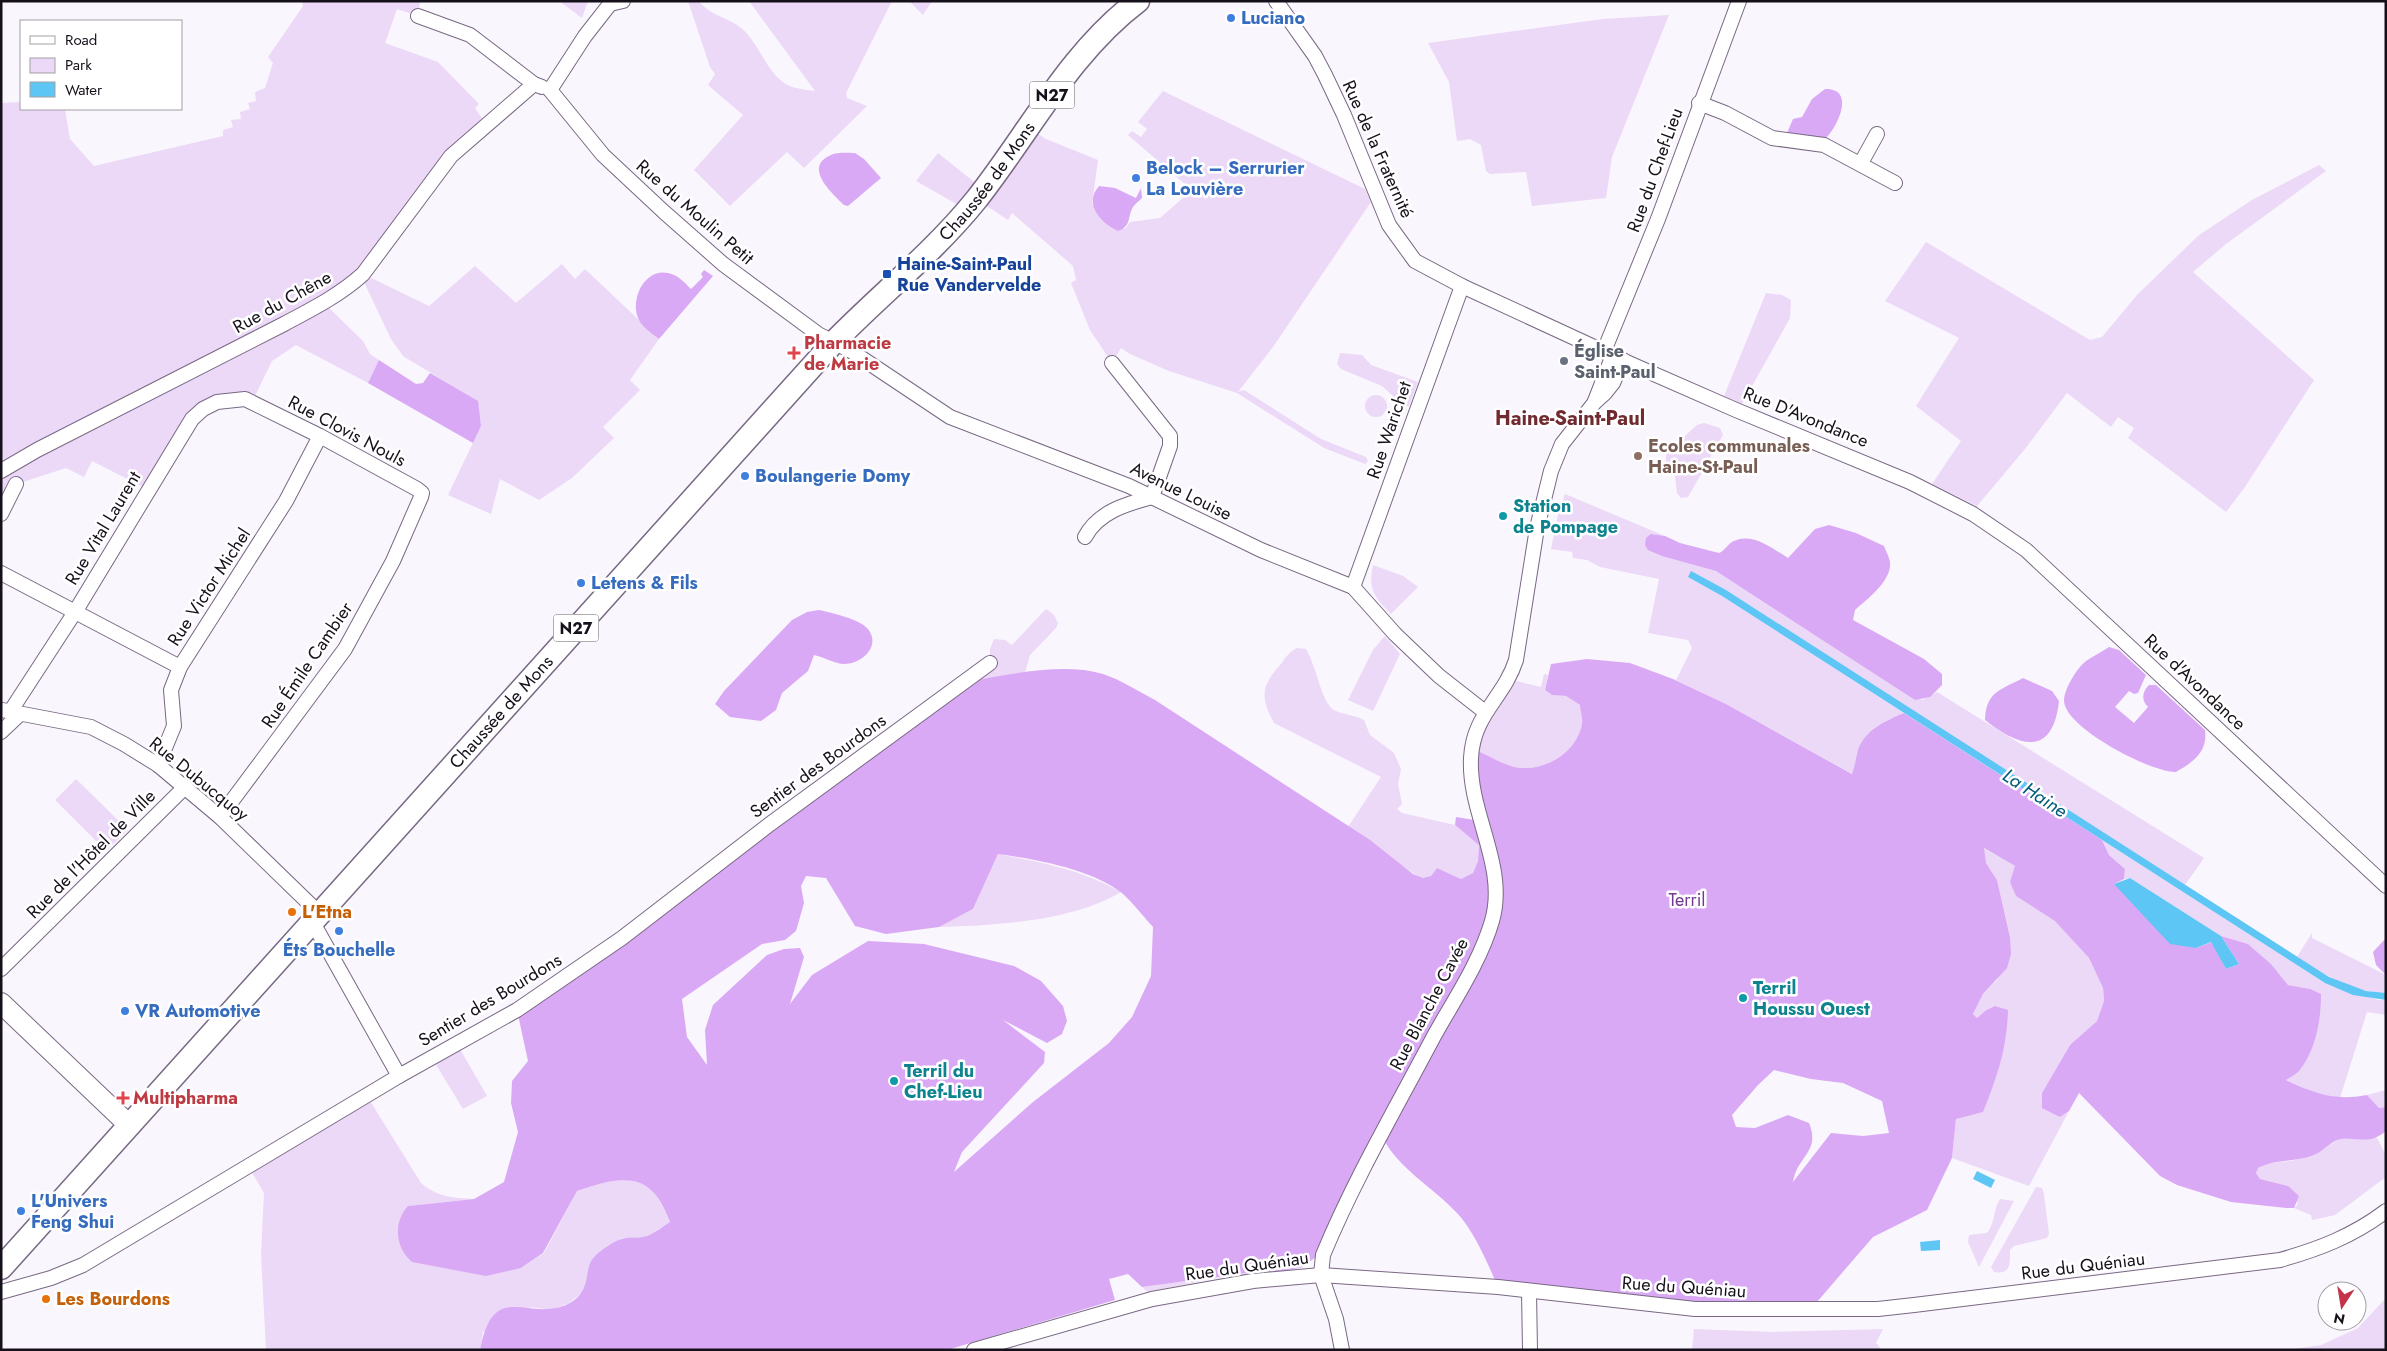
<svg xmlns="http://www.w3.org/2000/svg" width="2387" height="1351" font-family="Jost,sans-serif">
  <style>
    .green { fill: #ecd8f7 }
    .forest { fill: #daa9f5; fill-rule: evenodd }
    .water { fill: #5ec6f4 }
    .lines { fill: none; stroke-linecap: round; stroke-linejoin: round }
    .street-casing { stroke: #796883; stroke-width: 16 }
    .secondary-casing { stroke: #796883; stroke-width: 22 }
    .primary-casing { stroke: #796883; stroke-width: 25 }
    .street { stroke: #fff; stroke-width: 14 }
    .secondary { stroke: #fff; stroke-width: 20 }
    .primary { stroke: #fff; stroke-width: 22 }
    .shop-dot { fill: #3f7fe0; stroke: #fff; stroke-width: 2 }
    .transit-dot { fill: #1a4fb4; stroke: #fff; stroke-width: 2 }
    .health-dot { fill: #e0444e; stroke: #fff; stroke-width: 2 }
    .worship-dot { fill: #6b7280; stroke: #fff; stroke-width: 2 }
    .education-dot { fill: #8d6e63; stroke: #fff; stroke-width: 2 }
    .culture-dot { fill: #0f9aa8; stroke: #fff; stroke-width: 2 }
    .food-dot { fill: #e8710a; stroke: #fff; stroke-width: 2 }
    .labels { text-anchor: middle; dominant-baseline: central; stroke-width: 5; stroke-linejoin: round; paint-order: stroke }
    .shield { fill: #fff; stroke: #5c585f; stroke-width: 1 }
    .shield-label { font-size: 16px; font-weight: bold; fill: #16101a }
    .shop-label { font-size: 18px; font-weight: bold; fill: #366cbe; stroke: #fff; text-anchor: start }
    .street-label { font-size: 18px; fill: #16101a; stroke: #fff }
    .transit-label { font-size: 18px; font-weight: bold; fill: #164399; stroke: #fff; text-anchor: start }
    .health-label { font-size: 18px; font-weight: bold; fill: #be3a42; stroke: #fff; text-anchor: start }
    .worship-label { font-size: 18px; font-weight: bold; fill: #5b616d; stroke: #fff; text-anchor: start }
    .education-label { font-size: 18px; font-weight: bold; fill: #785e54; stroke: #fff; text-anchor: start }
    .culture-label { font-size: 18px; font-weight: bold; fill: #0d838f; stroke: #fff; text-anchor: start }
    .park-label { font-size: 18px; fill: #733890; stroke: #fff }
    .food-label { font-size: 18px; font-weight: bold; fill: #c56008; stroke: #fff; text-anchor: start }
    .water-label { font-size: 19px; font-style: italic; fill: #005a79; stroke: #fff }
    .quarter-label { font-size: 20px; font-weight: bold; fill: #702a30; stroke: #fff }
  </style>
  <rect width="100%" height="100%" fill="#faf6fd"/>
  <!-- green -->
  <g class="green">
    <path d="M302 1H420L418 16 397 9 385 43 438 62 479 104 475 108 486 124 363 274 429 306 475 266 516 303 562 264 575 279 585 269 659 339 630 380 640 390 603 427 614 438 572 478 539 500 500 479 491 514 448 495 481 426 477 401 403 356 391 339 364 282 351 285 324 303 363 341 370 354 379 360 368 383 296 345 272 361 252 402 209 405 149 490 92 461 84 477 66 468 17 484 1 514V103L21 102V109H65L70 139 94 166 223 136V130L233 127 231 120 241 119 240 112 250 109 248 103 256 101 255 92 265 88 273 63 268 57 303 6Z"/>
    <path d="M559 1H588L582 18Z"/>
    <path d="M688 1H699C710 16 728 17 741 28 761 44 767 78 792 87 799 89 808 90 815 91L749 1H892L846 93 847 98 867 106 804 168 787 152 730 206 694 170 743 115 708 85 715 74 710 67Z"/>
    <path d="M909 1H932L923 15Z"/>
    <path d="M1669 15 1612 157 1606 198 1532 206 1526 172 1490 174 1486 171 1481 145 1470 139 1457 141 1449 82 1428 43 1603 19Z"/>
    <path d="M1163 91 1365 189 1371 202 1273 347 1238 392 1244 390 1321 439 1366 457 1368 461 1365 464 1324 448 1237 393 1169 371 1130 354 1121 348 1112 363 1090 330 1071 283 1076 280 1073 266 1012 213 1008 220 976 199 967 210 916 181 938 153 983 189 1029 128 1046 139 1098 160 1092 204 1125 229 1130 222 1160 218 1192 190 1128 135 1132 131 1141 137 1147 129 1138 122Z"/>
    <path d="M2319 165 2326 171 2226 244 2193 272 2314 380 2245 487 2226 512 2128 438 2134 428 2118 417 2111 427 2067 393 2025 449 1977 506 1932 484 1961 441 1916 406 1959 338 1885 301 1926 242 2090 340 2102 337 2137 295 2199 235 2252 200Z"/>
    <path d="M1766 293 1782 295 1791 300 1790 318 1742 404 1724 396Z"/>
    <path d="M1340 353 1362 355 1371 365 1418 382 1409 406H1404L1382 386 1341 369 1337 364Z"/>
    <circle cx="1376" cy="406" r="11"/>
    <path d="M1704 423 1720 428 1723 435 1688 497 1681 498 1677 493 1674 468 1666 464V453L1697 425Z"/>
    <path d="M1565 494 1665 536 1651 534 1696 563 1716 571 1922 700 1937 692 2204 858 2185 885 1726 590 1688 577 1722 596 1904 713C1870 725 1861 739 1853 774L1726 704 1676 680 1692 648 1688 640 1648 633 1659 579 1600 567 1587 560 1573 558 1572 552 1551 549 1559 510Z"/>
    <path d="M1373 565 1403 576 1418 587 1391 614C1374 596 1368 590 1373 565Z"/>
    <path d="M1046 609 1054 615 1058 623 1056 628 1030 655 1025 673 965 682 990 663V649L994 639 1005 640 1012 645Z"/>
    <path d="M1385 636 1400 654 1373 711 1348 700 1373 650Z"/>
    <path d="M1297 648 1306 649C1316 665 1322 704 1334 710 1344 715 1355 715 1364 720L1370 735 1394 753 1401 769 1398 784 1402 804 1397 809 1402 813 1455 825 1479 844 1478 861 1473 873 1461 879 1437 868 1431 876C1428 877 1426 878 1423 878 1416 878 1360 834 1348 827L1381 777 1274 723C1260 697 1261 686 1281 664 1286 657 1289 652 1297 648Z"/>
    <path d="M1544 674 1548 675 1545 690 1552 695 1566 696 1580 705C1580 711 1583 718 1582 724 1576 754 1543 773 1514 767 1500 763 1485 754 1472 748L1508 679 1541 687Z"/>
    <path d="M76 779 128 830 106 851 55 800Z"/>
    <path d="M2102 840 2325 983 2378 1000H2386V1015L2367 1012 2340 1098 2317 1094 2285 1079 2310 989 2288 985 2271 964 2248 944 2221 936 2130 878 2124 879 2125 869 2109 855Z"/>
    <path d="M1983 848 2015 866 2016 896 2055 920 2089 958 2103 988 2104 1001 2097 1021 2070 1045 2042 1093 2060 1117 2069 1111 2029 1186 1952 1158 1956 1119 1985 1011 1977 1018 1973 1014 1983 994 1998 979 2010 936 1997 880 1986 863Z"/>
    <path d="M998 854C1044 863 1079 869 1121 892 1070 922 997 925 939 927L973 909Z"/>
    <path d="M2312 933V938L2386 975V993C2351 992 2325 975 2297 957Z"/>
    <path d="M457 1044 487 1096 463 1109 432 1058Z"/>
    <path d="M2386 1090V1107L2379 1108 2367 1095Z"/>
    <path d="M367 1096 421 1183C437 1197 454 1198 474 1199L408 1206 521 1268 544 1253 577 1191C599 1184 632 1171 652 1191 660 1198 665 1213 670 1222L646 1237 621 1238 594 1257 583 1292 569 1303 551 1310 531 1307 483 1332 480 1350H266L261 1254 264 1193 249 1167Z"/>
    <path d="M2377 1138 2386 1155V1177L2335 1215 2312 1220 2311 1215 2294 1208 2298 1204 2288 1186 2260 1179 2256 1173 2257 1168 2267 1163 2291 1161 2317 1153 2339 1139Z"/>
    <path d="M2036 1187 2042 1188 2044 1194 2049 1234 2047 1238 2014 1246 2010 1250C2010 1264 2011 1275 1994 1272L1991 1267Z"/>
    <path d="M2000 1199 2014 1201 1979 1267 1968 1242 1969 1235 1987 1233C1995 1224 1993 1209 2000 1199Z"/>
    <path d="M1285 1271 1217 1278 1148 1292 1142 1287 1246 1273Z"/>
    <path d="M2386 1298V1350H2286L2321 1345 2358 1328Z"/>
    <path d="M1694 1329 1772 1332 1883 1329 1876 1343 1882 1350H1692Z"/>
  </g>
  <!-- forest -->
  <g class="forest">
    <path d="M1825 89C1856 88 1838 127 1825 139L1789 136 1787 133 1793 119 1802 117 1812 99Z"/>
    <path d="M855 153 864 159 881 178 848 206 844 205C833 194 802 167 831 155 837 152 848 153 855 153Z"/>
    <path d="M1099 186 1115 188 1136 198 1141 188 1142 198C1139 201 1135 204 1133 207 1127 217 1132 226 1118 231 1101 223 1083 204 1099 186Z"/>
    <path d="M704 270 713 276 659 339C653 334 642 327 639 320 629 301 644 268 668 273 678 275 684 282 691 289L703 277 701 274Z"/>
    <path d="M379 360 416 384 423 383 430 373 478 401 481 426 473 443 368 383Z"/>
    <path d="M1829 525 1856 533 1884 546C1886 551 1889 557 1890 562 1892 581 1867 599 1855 610L1853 620 1924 659 1942 674V685L1930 697 1915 700 1716 571 1662 556 1648 550 1645 545 1646 538 1651 534 1665 536 1680 543 1719 553C1725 551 1728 543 1734 541 1753 532 1773 549 1788 558L1815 529Z"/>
    <path d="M819 610C832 613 860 619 868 629 882 647 860 665 843 664 834 663 823 657 814 655L808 671 782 693 776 710 761 721 730 717 715 704 724 691 792 620 807 612Z"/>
    <path d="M2109 647 2119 650 2146 675 2138 693 2134 694 2129 691 2115 707 2134 723 2148 707C2141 700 2142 692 2149 685H2156L2205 730C2208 752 2193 762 2176 772 2152 773 2065 728 2064 701 2064 689 2077 668 2086 661 2093 656 2102 652 2109 647Z"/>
    <path d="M1587 659 1630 663 1673 679 1726 704 1852 774C1855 766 1856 758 1858 750 1865 730 1886 720 1904 713L2102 840 2109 855 2125 869 2124 879 2114 884 2196 948 2212 942 2226 969 2239 964 2221 936 2248 944 2271 964 2288 985 2310 989 2321 994C2321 1020 2316 1050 2299 1071 2295 1075 2290 1077 2286 1080 2316 1094 2334 1101 2367 1095L2379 1108 2386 1107V1131C2369 1145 2361 1137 2341 1139 2333 1140 2325 1149 2318 1153 2299 1163 2276 1158 2258 1168L2256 1173 2260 1179 2288 1186 2299 1196 2294 1208H2286L2231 1202 2177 1185 2160 1176 2079 1093 2069 1111 2060 1117 2042 1108V1093L2070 1045 2097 1021 2104 1001 2103 988 2089 958 2055 921 2016 896 2010 882 2015 866 1984 848 1986 863 1997 880 2010 937 2011 954 2007 968 1983 994 1973 1014 1977 1018 1985 1011 1995 1006 2008 1010C2007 1049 1997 1077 1983 1112L1956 1119 1952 1158 1927 1210 1873 1237 1810 1310H1773L1498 1287C1488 1264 1475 1233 1458 1214 1432 1186 1399 1170 1381 1135L1317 1256 1303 1267 1285 1271 1246 1273 1142 1287 1128 1274 1109 1279 1115 1300 947 1350H480C494 1278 527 1323 568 1304 594 1291 582 1268 595 1256 601 1250 613 1242 621 1239 629 1236 639 1239 647 1236 655 1233 663 1226 670 1222 666 1213 660 1198 652 1191 632 1171 599 1184 577 1191L543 1253 521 1268 486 1276 412 1262C395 1248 393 1222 408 1206L474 1199 504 1182 518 1132 511 1103 512 1081 528 1061 517 1010 965 682C1006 675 1062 662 1103 674 1121 680 1138 691 1155 700L1370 840 1413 874 1423 878 1431 876 1437 868 1461 879 1473 873 1478 861 1479 845 1455 825 1456 817 1481 821 1472 748C1485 754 1500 763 1514 767 1543 773 1576 754 1582 724 1583 718 1580 711 1580 705L1566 696 1552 695 1545 690 1551 664ZM998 854C1035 859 1092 869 1122 893 1133 903 1143 916 1153 927L1151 976 1132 1017 1109 1043 1033 1102 954 1172 962 1152 1044 1063 1045 1052 1003 1020 1047 1043 1062 1034 1067 1021 1063 1006 1041 981 1014 966 924 944 868 941 812 975 790 1004 804 957 800 948 784 949 767 955 713 1005 705 1030 707 1065 687 1037 682 999 762 944 785 940 796 931 804 903 801 886 806 876 826 878 855 926 886 934 939 927 973 909ZM1774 1070 1811 1079 1843 1083 1882 1101 1889 1133 1863 1136 1831 1133 1793 1182C1797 1156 1821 1152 1809 1123L1788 1115 1755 1128 1736 1127 1732 1115 1758 1085Z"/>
    <path d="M2023 678 2052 691 2059 701C2053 757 2020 748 1985 720 1986 691 2001 690 2023 678Z"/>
    <path d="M2386 938V975L2376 965 2373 952Z"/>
  </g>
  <!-- water -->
  <g class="water">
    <path d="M1691 571 1726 590 2329 977 2366 991 2386 993V1000L2353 995 2325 983 1722 596 1688 577Z"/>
    <path d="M2130 878 2221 936 2239 964 2226 969 2211 942 2196 948 2170 944 2114 884Z"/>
    <path d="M1977 1171 1995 1180 1991 1188 1973 1179Z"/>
    <path d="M1940 1240V1250L1921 1251 1920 1242Z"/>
  </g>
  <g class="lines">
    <defs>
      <g id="street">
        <path d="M1276 1 1315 56 1325 75 1344 115 1389 225 1415 261 1462 286 1631 364 1736 410 1910 482 1973 514 2026 550 2386 886"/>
        <path d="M610 4 623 1"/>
        <path d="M418 16 470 35 534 84 542 87"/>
        <path d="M550 90 603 155 664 212 723 264 818 334 851 351 950 417 1129 486 1261 550 1353 587 1395 634 1439 676 1485 712"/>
        <path d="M550 90 585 36 610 4"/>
        <path d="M1699 103 1725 113 1772 138 1824 145 1895 183"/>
        <path d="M1861 163 1877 134"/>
        <path d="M1604 351 1658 219 1739 1"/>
        <path d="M1112 363 1170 436V446L1152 497"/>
        <path d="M1595 401 1613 355"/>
        <path d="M1 471 37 450 284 324C312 309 340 295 363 274L451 156 534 84"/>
        <path d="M1 514 16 484"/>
        <path d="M1085 537C1098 512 1126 504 1152 497"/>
        <path d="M1 573 180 667"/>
        <path d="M1353 587 1462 286"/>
        <path d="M2 710 91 727 124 744 158 765 220 817 319 913"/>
        <path d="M10 712 75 612 192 419 203 409 217 402 245 399 320 436 417 489 422 493 421 497 393 561 345 649 220 817"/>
        <path d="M1 732 20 714"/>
        <path d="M158 765 174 726 171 690 180 667 286 501 320 436"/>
        <path d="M312 921 399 1076"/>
        <path d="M1 969 185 787"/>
        <path d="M1 1292 51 1278 83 1265 399 1076 517 1010 622 938 770 824 990 663"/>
        <path d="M1529 1292 1530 1350"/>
        <path d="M974 1350 1152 1299 1253 1281 1321 1275 1498 1287 1695 1309H1878L1914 1305 2280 1260C2319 1249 2353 1236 2386 1211"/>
        <path d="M1342 1350 1336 1319 1321 1275 1323 1255C1354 1180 1396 1108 1434 1036 1454 1000 1480 962 1492 921 1508 866 1468 813 1471 758 1473 714 1504 698 1516 660L1537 528 1551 471 1562 444 1595 402 1605 393 1613 383 1623 360"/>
      </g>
      <path id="secondary" d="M1 1003 129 1125"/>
      <g id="primary">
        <path id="s1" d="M1 1268 834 342C881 294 934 252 976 200 1029 133 1069 53 1138 1"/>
      </g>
    </defs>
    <!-- street casing -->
    <use href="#street" class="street-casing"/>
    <!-- secondary casing -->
    <use href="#secondary" class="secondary-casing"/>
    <!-- primary casing -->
    <use href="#primary" class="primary-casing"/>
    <!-- street -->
    <use href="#street" class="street"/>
    <!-- secondary -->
    <use href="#secondary" class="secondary"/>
    <!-- primary -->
    <use href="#primary" class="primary"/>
  </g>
  <!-- markers -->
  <g class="shop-dot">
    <circle cx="1231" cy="18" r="5"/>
    <circle cx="1136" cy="178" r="5"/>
    <circle cx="745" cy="476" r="5"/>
    <circle cx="581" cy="583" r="5"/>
    <circle cx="339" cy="931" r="5"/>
    <circle cx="125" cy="1011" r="5"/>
    <circle cx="21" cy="1211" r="5"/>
  </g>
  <rect class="transit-dot" x="882" y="269" width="10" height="10" rx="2.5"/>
  <g class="health-dot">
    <path d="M791.5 345.5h5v5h5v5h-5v5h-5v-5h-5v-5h5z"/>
    <path d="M120.5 1090.5h5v5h5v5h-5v5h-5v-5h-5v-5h5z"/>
  </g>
  <circle class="worship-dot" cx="1564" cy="361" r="5"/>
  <circle class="education-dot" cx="1638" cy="456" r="5"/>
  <g class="culture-dot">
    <circle cx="1503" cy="516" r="5"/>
    <circle cx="1743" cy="998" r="5"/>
    <circle cx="894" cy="1081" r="5"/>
  </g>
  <g class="food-dot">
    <circle cx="292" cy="912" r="5"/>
    <circle cx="46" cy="1299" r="5"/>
  </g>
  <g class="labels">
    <!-- shield labels -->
    <g class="shield">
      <rect x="1029.5" y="81.5" width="45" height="27" rx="4"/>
      <rect x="553.5" y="614.5" width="45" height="27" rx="4"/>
    </g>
    <g class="shield-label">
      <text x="1052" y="95">N27</text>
      <text x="576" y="628">N27</text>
    </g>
    <!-- shop labels -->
    <g class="shop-label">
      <text x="1241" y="18">Luciano</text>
      <text x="1146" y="168">Belock – Serrurier<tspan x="1146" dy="21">La Louvière</tspan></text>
      <text x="755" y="476">Boulangerie Domy</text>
      <text x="591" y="583">Letens &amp; Fils</text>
      <text x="339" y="950" text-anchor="middle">Éts Bouchelle</text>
      <text x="135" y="1011">VR Automotive</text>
      <text x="31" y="1201">L'Univers<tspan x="31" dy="21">Feng Shui</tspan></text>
    </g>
    <!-- street labels -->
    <g class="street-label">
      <text transform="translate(1378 149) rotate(66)">Rue de la Fraternité</text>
      <text transform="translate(1655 170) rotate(-70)">Rue du Chef-Lieu</text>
      <text stroke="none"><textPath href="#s1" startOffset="1468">Chaussée de Mons</textPath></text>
      <text transform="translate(695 212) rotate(41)">Rue du Moulin Petit</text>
      <text transform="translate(282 302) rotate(-29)">Rue du Chêne</text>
      <text transform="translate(1806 417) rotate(22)">Rue D'Avondance</text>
      <text transform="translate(1389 430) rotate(-71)">Rue Warichet</text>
      <text transform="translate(347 431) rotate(28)">Rue Clovis Nouls</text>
      <text transform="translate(1181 491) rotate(26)">Avenue Louise</text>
      <text transform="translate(103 528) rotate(-59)">Rue Vital Laurent</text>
      <text transform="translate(209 587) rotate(-57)">Rue Victor Michel</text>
      <text transform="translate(307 665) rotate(-56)">Rue Émile Cambier</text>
      <text transform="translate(2195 682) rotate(43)">Rue d'Avondance</text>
      <text stroke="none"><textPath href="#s1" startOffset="748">Chaussée de Mons</textPath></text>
      <text transform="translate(818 766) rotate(-36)">Sentier des Bourdons</text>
      <text transform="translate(199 779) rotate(39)">Rue Dubucquoy</text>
      <text transform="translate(91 854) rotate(-45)">Rue de l'Hôtel de Ville</text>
      <text transform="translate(490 1000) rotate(-31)">Sentier des Bourdons</text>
      <text transform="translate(1429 1004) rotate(-62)">Rue Blanche Cavée</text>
      <text transform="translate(1247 1266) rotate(-8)">Rue du Quéniau</text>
      <text transform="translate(2083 1266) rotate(-7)">Rue du Quéniau</text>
      <text transform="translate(1684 1287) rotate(4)">Rue du Quéniau</text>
    </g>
    <!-- transit labels -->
    <g class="transit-label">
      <text x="897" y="264">Haine-Saint-Paul<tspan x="897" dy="21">Rue Vandervelde</tspan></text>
    </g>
    <!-- health labels -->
    <g class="health-label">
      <text x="804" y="343">Pharmacie<tspan x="804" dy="21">de Marie</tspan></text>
      <text x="133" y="1098">Multipharma</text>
    </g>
    <!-- worship labels -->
    <g class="worship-label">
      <text x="1574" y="351">Église<tspan x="1574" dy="21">Saint-Paul</tspan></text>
    </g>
    <!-- education labels -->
    <g class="education-label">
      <text x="1648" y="446">Ecoles communales<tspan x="1648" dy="21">Haine-St-Paul</tspan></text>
    </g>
    <!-- culture labels -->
    <g class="culture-label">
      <text x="1513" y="506">Station<tspan x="1513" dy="21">de Pompage</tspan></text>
      <text x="1753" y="988">Terril<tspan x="1753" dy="21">Houssu Ouest</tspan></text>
      <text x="904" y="1071">Terril du<tspan x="904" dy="21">Chef-Lieu</tspan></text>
    </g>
    <!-- park labels -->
    <g class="park-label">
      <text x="1687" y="900">Terril</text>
    </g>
    <!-- food labels -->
    <g class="food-label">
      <text x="302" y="912">L'Etna</text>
      <text x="56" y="1299">Les Bourdons</text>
    </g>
    <!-- water labels -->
    <g class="water-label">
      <text transform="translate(2035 793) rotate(33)">La Haine</text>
    </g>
    <!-- quarter labels -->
    <g class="quarter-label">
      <text x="1570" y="418">Haine-Saint-Paul</text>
    </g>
  </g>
  <!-- border -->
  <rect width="2387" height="1351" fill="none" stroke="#16101a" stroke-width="5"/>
  <!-- legend -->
  <rect x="20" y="20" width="162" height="90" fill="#ffffff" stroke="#a29fa3"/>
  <rect x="30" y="36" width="25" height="8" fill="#ffffff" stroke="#a29fa3"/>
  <text x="65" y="45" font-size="15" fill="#16101a">Road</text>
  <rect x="30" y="58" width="25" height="15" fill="#ecd8f7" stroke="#a29fa3"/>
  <text x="65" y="70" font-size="15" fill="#16101a">Park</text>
  <rect x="30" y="82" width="25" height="15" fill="#5ec6f4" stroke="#a29fa3"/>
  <text x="65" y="95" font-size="15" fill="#16101a">Water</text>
  <!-- north arrow -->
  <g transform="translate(2342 1306) rotate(192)"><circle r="24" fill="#ffffff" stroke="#a29fa3"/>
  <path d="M0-4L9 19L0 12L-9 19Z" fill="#c43347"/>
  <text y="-8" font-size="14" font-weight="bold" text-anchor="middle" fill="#16101a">N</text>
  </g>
</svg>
